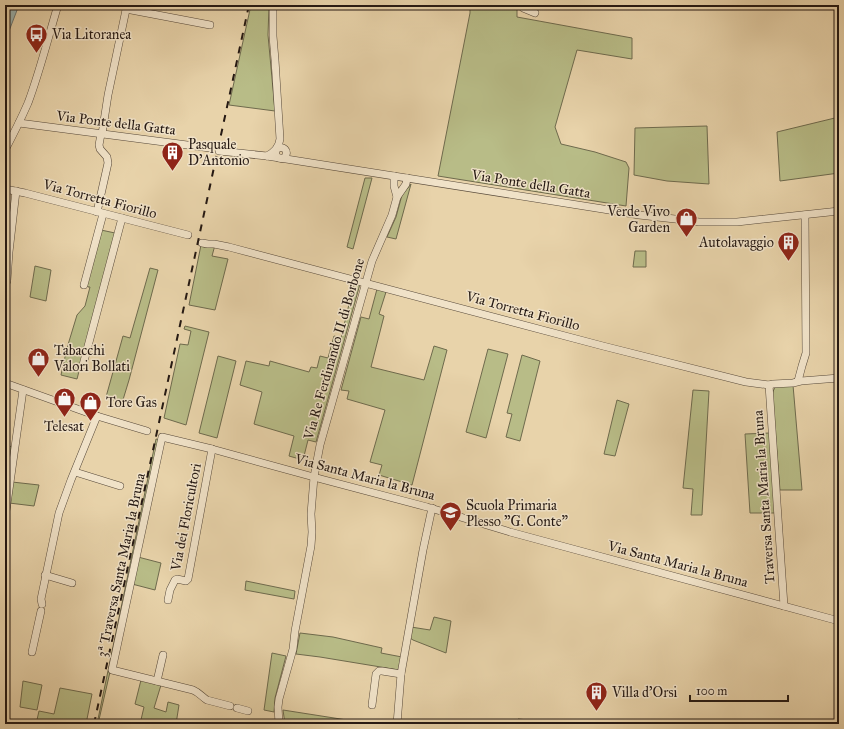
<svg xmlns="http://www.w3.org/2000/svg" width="844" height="729" font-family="'IM FELL Great Primer',serif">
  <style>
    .green { fill: #b8bc87; stroke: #6e6a4d }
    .water { fill: #9bb6b4; stroke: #6c7774 }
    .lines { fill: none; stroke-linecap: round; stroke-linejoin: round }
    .minor-casing { stroke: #564839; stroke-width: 8 }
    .minor { stroke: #f0e2c8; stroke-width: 7 }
    .rail { stroke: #251913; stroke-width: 2; stroke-dasharray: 7 7; stroke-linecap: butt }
    .labels { text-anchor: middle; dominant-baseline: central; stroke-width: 3; stroke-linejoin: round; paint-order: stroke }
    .poi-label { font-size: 14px; fill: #251913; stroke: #f0e2c8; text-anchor: start }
    .street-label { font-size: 14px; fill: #251913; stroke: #f0e2c8 }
  </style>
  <rect width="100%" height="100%" fill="#e8d3aa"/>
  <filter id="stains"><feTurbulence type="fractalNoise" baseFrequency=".005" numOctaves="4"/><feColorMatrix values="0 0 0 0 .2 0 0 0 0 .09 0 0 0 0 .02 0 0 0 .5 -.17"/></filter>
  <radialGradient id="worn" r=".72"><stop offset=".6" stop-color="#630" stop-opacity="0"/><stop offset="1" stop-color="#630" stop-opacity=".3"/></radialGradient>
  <!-- green -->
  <g class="green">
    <path d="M251 5H269L268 35 275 111 229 105Z"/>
    <path d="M470 5H517V17L632 38V59L577 50 555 127 561 144 595 152 626 162 629 168 626 206 438 176 470 13Z"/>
    <path d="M839 117V173L780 181 777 132Z"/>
    <path d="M707 126 709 184 667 181 634 175 635 128Z"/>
    <path d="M365 178H372L353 249 347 247Z"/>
    <path d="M411 184 396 239 387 237 396 217 402 195Z"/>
    <path d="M101 230 115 233 77 379 61 375 67 348 77 315 85 306 90 287H88L87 284Z"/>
    <path d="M201 245 204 247 215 245 212 256 228 259 215 310 189 305Z"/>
    <path d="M635 251H646V267H633Z"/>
    <path d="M35 266 51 270 46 301 30 297Z"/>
    <path d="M150 268 158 270 129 380 122 403 106 397 123 336 130 338Z"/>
    <path d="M354 283 360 284 316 442 308 440 303 460 289 456 294 436 254 424 262 392 240 385 246 361 269 366 270 361 309 372 311 367 317 368 320 356 328 358 334 336 341 338Z"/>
    <path d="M377 289 386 292 379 314 384 316 371 367 424 380 434 346 447 350 412 485 379 475 382 465 370 462 385 410 347 399 349 391 341 390 361 317 369 319Z"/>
    <path d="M185 326 209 332 186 425 164 418 180 344 188 345 191 331 184 329Z"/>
    <path d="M488 349 508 354 486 438 466 432Z"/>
    <path d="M522 355 540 361 520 441 506 437 512 414 507 413Z"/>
    <path d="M218 356 236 361 217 438 199 433Z"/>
    <path d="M793 385 802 490H780L772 394 775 387Z"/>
    <path d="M693 390 709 391 702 515H691L693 489 683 488Z"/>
    <path d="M617 400 629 404 615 456 604 454Z"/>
    <path d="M770 433 776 513H750L745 434Z"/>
    <path d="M156 439 160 440 119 633 98 724H97Z"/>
    <path d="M5 444 12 447 8 481 5 480Z"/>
    <path d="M12 482 39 485 34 506 9 503Z"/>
    <path d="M138 557 161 563 155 590 132 584Z"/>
    <path d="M246 581 295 591 294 599 245 590Z"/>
    <path d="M434 617 451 621 446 653 413 640 410 638 411 627 430 630Z"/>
    <path d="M300 633 333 637 382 648 381 653 402 657 399 670 320 657 296 654Z"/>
    <path d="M272 653 286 656 275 698 274 712 264 710Z"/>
    <path d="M141 680 161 685 154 708 166 712 168 702 179 705 176 724H140L144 707 135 704Z"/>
    <path d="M23 681 42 685 37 710 20 707Z"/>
    <path d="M60 688 92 694 86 724H36L39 711 54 714Z"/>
    <path d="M283 710 366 723V724H285Z"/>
    <path d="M518 719 540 721V724H517Z"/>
  </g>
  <!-- water -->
  <path class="water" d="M5 5H19L9 31 5 38Z"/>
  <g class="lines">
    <defs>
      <g id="minor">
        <path d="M520 5 523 8 535 13"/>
        <path d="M126 9 210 25"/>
        <path d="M19 123 210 148"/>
        <path d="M102 134 108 95 127 5"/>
        <circle cx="281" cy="153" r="5.5"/>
        <path d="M5 150C13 135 21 119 28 103 40 71 48 38 58 5"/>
        <path d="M219 151 267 156 603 209 639 215 684 220 699 222H737L839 211"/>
        <path d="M267 156C275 152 279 147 280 139L275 60 273 36V5"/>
        <path d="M394 176V186L397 197 406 184 407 178"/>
        <path d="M5 189 25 193 188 235"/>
        <path d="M97 212 108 163 107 157 100 149 99 145 101 134"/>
        <path d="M202 243 208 244H214L229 247 603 346 746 382 769 385 773 384 793 383 801 381 839 378"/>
        <path d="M7 281 9 252 16 191"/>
        <path d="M84 285 103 214"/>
        <path d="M83 365 122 218"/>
        <path d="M798 381 802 366 806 353 805 215"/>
        <path d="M5 383 97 416 147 431"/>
        <path d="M769 385 784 606"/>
        <path d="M75 472 120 486"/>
        <path d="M5 518 23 390"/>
        <path d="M45 575 72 583"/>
        <path d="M168 600 170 590 175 580 177 579 186 581 188 579 212 449"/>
        <path d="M42 604 41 599 59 513 71 480 97 416"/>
        <path d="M32 652 41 611"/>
        <path d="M157 681 163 655"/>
        <path d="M372 705 376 674 379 671H382L401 674"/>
        <path d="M230 706 207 700C202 697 200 693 193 690L112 670 162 437 212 449 321 479 427 507 510 532 839 621"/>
        <path d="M237 708 248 711"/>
        <path d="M279 724 278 707 279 699 293 649 295 631 311 546 312 532 311 514 314 477 320 445 372 261 392 215 397 197"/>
        <path d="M397 724 401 674 423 550 432 508"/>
      </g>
    </defs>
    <!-- minor casing -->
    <use href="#minor" class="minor-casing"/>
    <!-- minor -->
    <use href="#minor" class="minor"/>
    <!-- rail -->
    <path class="rail" d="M94 724 249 5"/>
  </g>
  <!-- icons -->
  <defs>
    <symbol id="bus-pin" viewBox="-11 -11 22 30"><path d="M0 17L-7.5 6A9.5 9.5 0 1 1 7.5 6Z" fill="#8f2418" stroke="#f0e2c8"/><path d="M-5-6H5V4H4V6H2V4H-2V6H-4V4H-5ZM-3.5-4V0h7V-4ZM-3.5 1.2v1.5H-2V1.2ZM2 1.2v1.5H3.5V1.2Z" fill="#fff"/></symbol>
    <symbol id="building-pin" viewBox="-11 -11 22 30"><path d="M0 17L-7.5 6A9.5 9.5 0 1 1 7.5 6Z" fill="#8f2418" stroke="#f0e2c8"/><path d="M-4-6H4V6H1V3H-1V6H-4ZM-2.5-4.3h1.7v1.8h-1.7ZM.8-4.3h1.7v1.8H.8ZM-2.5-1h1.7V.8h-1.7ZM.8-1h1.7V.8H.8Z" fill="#fff"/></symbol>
    <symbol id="shop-pin" viewBox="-11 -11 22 30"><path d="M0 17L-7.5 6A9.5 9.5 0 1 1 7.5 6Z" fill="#8f2418" stroke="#f0e2c8"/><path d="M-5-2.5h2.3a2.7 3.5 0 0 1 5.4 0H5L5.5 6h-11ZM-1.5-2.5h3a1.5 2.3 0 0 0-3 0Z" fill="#fff"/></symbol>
    <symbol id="school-pin" viewBox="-11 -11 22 30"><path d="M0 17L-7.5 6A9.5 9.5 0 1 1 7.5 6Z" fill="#8f2418" stroke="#f0e2c8"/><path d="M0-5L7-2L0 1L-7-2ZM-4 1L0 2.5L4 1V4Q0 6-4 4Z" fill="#fff"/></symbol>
  </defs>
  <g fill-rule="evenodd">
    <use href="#bus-pin" x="24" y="22" width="25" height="34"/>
    <use href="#building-pin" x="160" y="140" width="25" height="34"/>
    <use href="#shop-pin" x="674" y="206" width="25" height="34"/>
    <use href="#building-pin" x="776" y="230" width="25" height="34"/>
    <use href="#shop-pin" x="26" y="346" width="25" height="34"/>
    <use href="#shop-pin" x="52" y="386" width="25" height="34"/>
    <use href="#shop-pin" x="78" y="390" width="25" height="34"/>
    <use href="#school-pin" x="438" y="500" width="25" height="34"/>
    <use href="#building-pin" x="584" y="680" width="25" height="34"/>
  </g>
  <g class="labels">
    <!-- poi labels -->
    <g class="poi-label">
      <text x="52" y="34">Via Litoranea</text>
      <text x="188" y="144">Pasquale<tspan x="188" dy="16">D'Antonio</tspan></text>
      <text x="670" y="211" text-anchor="end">Verde Vivo<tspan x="670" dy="16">Garden</tspan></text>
      <text x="774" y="242" text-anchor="end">Autolavaggio</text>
      <text x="54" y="350">Tabacchi<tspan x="54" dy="16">Valori Bollati</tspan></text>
      <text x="106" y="402">Tore Gas</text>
      <text x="64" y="426" text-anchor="middle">Telesat</text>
      <text x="466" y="505">Scuola Primaria<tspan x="466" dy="16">Plesso "G. Conte"</tspan></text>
      <text x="612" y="692">Villa d'Orsi</text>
    </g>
    <!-- street labels -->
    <g class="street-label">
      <text transform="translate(116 123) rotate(7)">Via Ponte della Gatta</text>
      <text transform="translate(531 184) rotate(9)">Via Ponte della Gatta</text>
      <text transform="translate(100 199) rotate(15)">Via Torretta Fiorillo</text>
      <text transform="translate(523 311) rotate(15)">Via Torretta Fiorillo</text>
      <text transform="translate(334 349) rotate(-74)">Via Re Ferdinando II di Borbone</text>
      <text transform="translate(365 477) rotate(15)">Via Santa Maria la Bruna</text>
      <text transform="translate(764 497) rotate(-94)">Traversa Santa Maria la Bruna</text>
      <text transform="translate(186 517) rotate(-79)">Via dei Floricultori</text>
      <text transform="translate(678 564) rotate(15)">Via Santa Maria la Bruna</text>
      <text transform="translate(121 565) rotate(-78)">3ª Traversa Santa Maria la Bruna</text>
    </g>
  </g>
  <!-- margin -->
  <rect width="844" height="729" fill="none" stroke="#e8d3aa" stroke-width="20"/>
  <rect x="6" y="6" width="832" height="717" fill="none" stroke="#251913" stroke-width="2"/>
  <rect x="10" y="10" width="824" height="709" fill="none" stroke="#251913"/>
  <!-- scale -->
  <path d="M690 695v6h98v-6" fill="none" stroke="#251913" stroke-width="2"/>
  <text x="696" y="695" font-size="12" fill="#251913" stroke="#f0e2c8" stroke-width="3" paint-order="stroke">100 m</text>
  <rect width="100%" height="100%" filter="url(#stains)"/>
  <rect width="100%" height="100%" fill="url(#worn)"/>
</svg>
